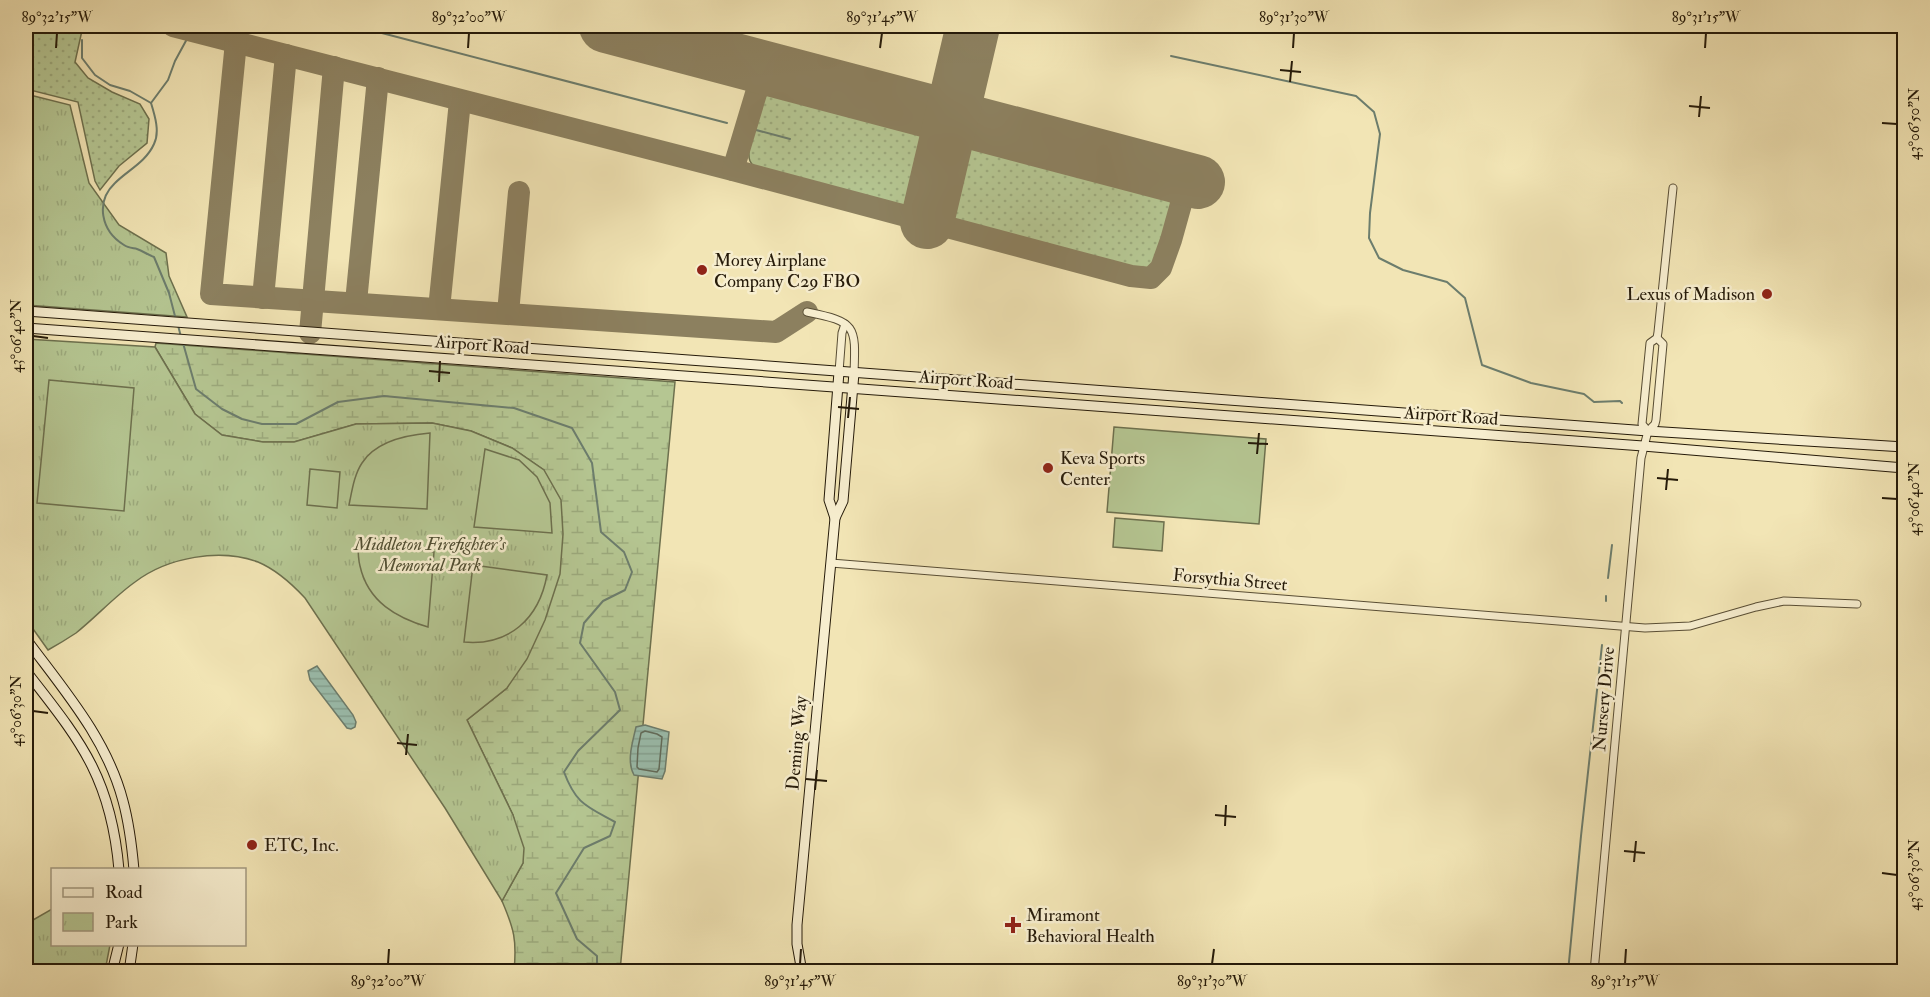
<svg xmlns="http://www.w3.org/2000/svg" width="1930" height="997" font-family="'IM FELL Double Pica',serif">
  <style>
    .grass { fill: url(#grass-dots); stroke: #6d704e; stroke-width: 1.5 }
    .wetland { fill: url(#wetland-marsh); stroke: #6d704e; stroke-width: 1.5 }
    .park { fill: url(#park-tufts); stroke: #6d704e; stroke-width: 1.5 }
    .garden { fill: #b5c692; stroke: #6d704e; stroke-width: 1.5 }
    .water { fill: url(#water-rules); stroke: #6c7d6d; stroke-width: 1.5 }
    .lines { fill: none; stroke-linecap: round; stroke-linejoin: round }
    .shore { stroke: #606c5c; stroke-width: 1.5 }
    .stream { stroke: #6c7d6d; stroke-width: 2 }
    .taxiway { stroke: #8c805f; stroke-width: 22 }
    .runway { stroke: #8c805f; stroke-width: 54 }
    .street-casing { stroke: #584d34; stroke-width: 9 }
    .secondary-casing { stroke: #251a09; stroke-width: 11 }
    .street { stroke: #f7eecf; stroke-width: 7 }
    .secondary { stroke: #f7eecf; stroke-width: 9 }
    .ticks { fill: none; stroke: #251a09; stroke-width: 2 }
    .poi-dot { fill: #8f2418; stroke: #f7eecf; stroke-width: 2 }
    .labels { text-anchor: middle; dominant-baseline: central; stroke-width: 5; stroke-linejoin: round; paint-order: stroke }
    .poi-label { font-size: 18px; fill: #251a09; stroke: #f7eecf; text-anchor: start }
    .street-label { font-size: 18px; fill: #251a09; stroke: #f7eecf }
    .park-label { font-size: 18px; font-style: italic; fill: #504e32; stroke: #f7eecf }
    .neatline { fill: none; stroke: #251a09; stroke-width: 2 }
    .ticks-label { font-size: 15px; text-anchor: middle; fill: #251a09 }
  </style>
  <defs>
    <pattern id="grass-dots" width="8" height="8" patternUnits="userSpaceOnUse" patternTransform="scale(1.5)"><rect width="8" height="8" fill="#b5c692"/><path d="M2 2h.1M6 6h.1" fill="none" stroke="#9caa7d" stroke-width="1.8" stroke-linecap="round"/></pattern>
    <pattern id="wetland-marsh" width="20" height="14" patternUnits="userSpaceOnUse" patternTransform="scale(1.5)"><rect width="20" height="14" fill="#b5c692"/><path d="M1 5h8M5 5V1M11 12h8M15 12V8" fill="none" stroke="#9caa7d"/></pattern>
    <pattern id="park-tufts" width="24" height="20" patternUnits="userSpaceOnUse" patternTransform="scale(1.5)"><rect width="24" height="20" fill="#b5c692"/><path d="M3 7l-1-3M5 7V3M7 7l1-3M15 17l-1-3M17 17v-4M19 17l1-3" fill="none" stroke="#9caa7d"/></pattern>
    <pattern id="water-rules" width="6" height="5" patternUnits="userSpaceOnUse" patternTransform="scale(1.5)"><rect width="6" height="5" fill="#9bbfaf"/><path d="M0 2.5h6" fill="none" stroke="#85a495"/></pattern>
  </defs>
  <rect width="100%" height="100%" fill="#f2e5b5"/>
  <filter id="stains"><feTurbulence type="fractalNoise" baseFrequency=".00333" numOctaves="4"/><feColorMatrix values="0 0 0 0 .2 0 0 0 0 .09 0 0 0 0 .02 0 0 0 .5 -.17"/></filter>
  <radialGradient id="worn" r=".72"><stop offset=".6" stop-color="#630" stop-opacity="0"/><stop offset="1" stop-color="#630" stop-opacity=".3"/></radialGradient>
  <!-- grass -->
  <g class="grass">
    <path d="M26 26H83L75 62 88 78 112 92 140 104 149 119 147 143 119 166 100 190 95 181 78 102 26 89Z"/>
    <path d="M780 90 928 129 909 210 766 173C759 170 753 168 750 161 745 149 757 117 761 103L765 96Z"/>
    <path d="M971 140 1163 192 1170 199 1172 209 1159 258 1149 269 1134 270 953 222Z"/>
  </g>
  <!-- wetland -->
  <path class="wetland" d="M156 343 675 382 620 971H514C517 940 514 929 502 901L523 863 513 815 467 720 507 688 544 470 512 448 471 431 432 423 356 424 294 442H263L222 435 195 414 155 347Z"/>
  <!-- park -->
  <g class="park">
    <path d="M26 94 70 105 89 183 119 225 166 253 169 276 187 317 26 305Z"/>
    <path d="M26 339 155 347 195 414 222 435 263 442H294L356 424 432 423 471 431 512 448 544 470 561 500 563 534 560 574 545 620 527 659 507 688 467 720 513 815 524 848 523 863 502 901 445 808 305 598C292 584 277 570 258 562 220 548 168 557 135 582 114 597 96 617 76 633 67 639 57 645 48 650L26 619Z"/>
    <path d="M52 909V944L110 945 105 971H26V924Z"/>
  </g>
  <!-- garden -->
  <g class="garden">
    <path d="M49 380 134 388 124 511 37 503Z"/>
    <path d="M1114 427 1266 439 1259 524 1107 512Z"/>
    <path d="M430 433 427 509 349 505C352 491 354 475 362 463 376 441 406 435 430 433Z"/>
    <path d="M485 449 519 460 537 477 550 503 552 533 474 527Z"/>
    <path d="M310 469 340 472 337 508 307 505Z"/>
    <path d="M1115 518 1164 522 1162 551 1113 547Z"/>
    <path d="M358 542 434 552 428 627C397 618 368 602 360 566 358 559 358 550 358 542Z"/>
    <path d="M473 565 547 575C539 619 509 646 464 642Z"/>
  </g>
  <!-- water -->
  <g class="water">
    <path d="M317 666 353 715 356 722 355 727 351 729 347 728 310 680 308 671Z"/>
    <path d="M645 725 669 732 665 771 662 779 634 775C626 761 633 741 636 727Z"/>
  </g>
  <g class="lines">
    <!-- shore -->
    <path class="shore" d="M645 731 657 734 662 737 659 769 657 772 639 769 637 767 638 748 641 733Z"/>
    <!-- stream -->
    <g class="stream">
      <path d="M355 26 727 123"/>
      <path d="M82 40V58L95 75 110 85 130 91 151 103C155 116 160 132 154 144 146 162 128 170 115 183 95 202 101 231 124 245 128 248 133 248 137 249 143 251 148 255 154 257L169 293 176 320"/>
      <path d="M1171 56 1356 96 1374 112 1380 134 1370 213 1369 238 1379 258 1403 270 1447 282 1465 298 1482 365 1531 383 1584 394 1594 402 1620 401 1622 403"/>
      <path d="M151 103 168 80 175 61 194 26"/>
      <path d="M756 130 790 139"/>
      <path d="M178 325 181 337"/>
      <path d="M183 343 196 389 222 409 242 419 262 424H296L338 402 384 396 514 408 572 428 592 463 601 532 624 552 632 572 625 590 603 601 584 623 580 643 615 692 620 710 578 751 564 772C576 804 586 806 615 822L610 836 584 848 556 893 577 939 597 956V972"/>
      <path d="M1608 578 1612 545"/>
      <path d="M1606 601V596"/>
      <path d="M1568 972 1581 836 1602 645"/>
    </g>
    <!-- taxiway -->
    <g class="taxiway">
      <path d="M173 26 733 170 1131 276 1151 278 1161 268 1171 240 1188 179"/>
      <path d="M236 42 211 294 776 332 807 312"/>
      <path d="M733 170 764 67"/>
      <path d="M263 298 286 55"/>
      <path d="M356 302 378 78"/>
      <path d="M439 309 460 101"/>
      <path d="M508 313 519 192"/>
      <path d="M310 333 334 67"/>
    </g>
    <!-- runway -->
    <g class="runway">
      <path d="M606 26 1198 182"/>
      <path d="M927 222 973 26"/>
    </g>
    <defs>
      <g id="street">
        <path d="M807 312C856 322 856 325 854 373"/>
        <path d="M839 372 842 333 845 324"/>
        <path d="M1648 431 1642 424 1650 343 1657 338 1658 332 1673 188"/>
        <path d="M831 563 1645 628 1690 626 1756 607 1784 601 1857 604"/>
        <path d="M1594 972 1641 458 1648 431 1655 424 1656 420 1663 344 1657 338"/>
      </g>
      <g id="secondary">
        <path d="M26 311 1648 431 1904 447"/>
        <path d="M26 328 1643 446 1904 468"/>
        <path d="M835 518 829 500 839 372"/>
        <path d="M26 639C63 689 107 739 123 801 129 823 132 847 134 870"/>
        <path d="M26 671C49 701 75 732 92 766 108 798 116 835 119 870"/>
        <path d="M112 972 119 944"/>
        <path d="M129 972 133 944"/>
        <path d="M802 972 797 944V925L835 518 843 501 854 373"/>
      </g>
    </defs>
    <!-- street casing -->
    <use href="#street" class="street-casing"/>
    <!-- secondary casing -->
    <use href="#secondary" class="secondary-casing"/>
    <!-- street -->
    <use href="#street" class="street"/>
    <!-- secondary -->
    <use href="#secondary" class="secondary"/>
  </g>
  <!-- ticks -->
  <path class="ticks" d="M56 48 57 33M468 48 469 33M880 48 882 33M1293 48 1294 33M1705 48 1706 33M1280 70 1301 72M1290 82 1292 61M1689 106 1710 108M1699 117 1701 96M1882 123 1897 124M33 336 48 338M429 371 450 373M439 382 440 361M838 407 859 409M848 418 850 397M1248 443 1268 444M1257 454 1259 433M1657 478 1678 480M1666 490 1668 469M1882 498 1897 499M33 711 48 713M397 743 417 745M406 755 408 734M806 779 827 781M815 790 817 770M1215 815 1236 817M1225 826 1226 805M1624 851 1645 853M1634 862 1636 841M1882 873 1897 875M388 964 389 949M800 964 801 949M1212 964 1214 949M1625 964 1626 949"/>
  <!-- markers -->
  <g class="poi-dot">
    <circle cx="702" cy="270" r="6"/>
    <circle cx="1767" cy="294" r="6"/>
    <circle cx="1048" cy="468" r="6"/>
    <circle cx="252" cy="845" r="6"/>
    <path d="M1010 916h6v6h6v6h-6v6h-6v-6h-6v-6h6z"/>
  </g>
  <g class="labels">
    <!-- poi labels -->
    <g class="poi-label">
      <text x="714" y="260">Morey Airplane<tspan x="714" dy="21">Company C29 FBO</tspan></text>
      <text x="1755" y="294" text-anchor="end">Lexus of Madison</text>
      <text x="1060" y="458">Keva Sports<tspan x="1060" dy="21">Center</tspan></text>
      <text x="264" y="845">ETC, Inc.</text>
      <text x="1026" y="915">Miramont<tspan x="1026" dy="21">Behavioral Health</tspan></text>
    </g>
    <!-- street labels -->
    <g class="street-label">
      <text transform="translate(482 345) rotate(4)">Airport Road</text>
      <text transform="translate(966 380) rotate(4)">Airport Road</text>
      <text transform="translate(1451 416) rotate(4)">Airport Road</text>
      <text transform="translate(1230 580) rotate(5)">Forsythia Street</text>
      <text transform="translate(1604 699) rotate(-85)">Nursery Drive</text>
      <text transform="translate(797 743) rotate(-85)">Deming Way</text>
    </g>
    <!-- park labels -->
    <g class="park-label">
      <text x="430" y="544">Middleton Firefighter's<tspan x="430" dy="21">Memorial Park</tspan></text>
    </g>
  </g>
  <!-- margin -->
  <rect width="1930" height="997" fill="none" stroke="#f2e5b5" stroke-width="66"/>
  <!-- legend -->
  <rect x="51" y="868" width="195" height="78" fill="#f7eecf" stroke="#a39980" stroke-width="1.5"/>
  <rect x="63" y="888" width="30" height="9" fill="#f7eecf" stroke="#a39980" stroke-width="1.5"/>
  <text x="105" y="898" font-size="18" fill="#251a09">Road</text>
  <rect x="63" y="913" width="30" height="18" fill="url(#park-tufts)" stroke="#a39980" stroke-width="1.5"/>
  <text x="105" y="928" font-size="18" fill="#251a09">Park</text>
  <rect x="33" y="33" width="1864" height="931" class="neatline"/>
  <g class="ticks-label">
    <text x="57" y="22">89°32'15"W</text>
    <text x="469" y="22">89°32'00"W</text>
    <text x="882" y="22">89°31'45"W</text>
    <text x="1294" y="22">89°31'30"W</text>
    <text x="1706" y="22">89°31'15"W</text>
    <text transform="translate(1914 124) rotate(-90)" y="5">43°06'50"N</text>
    <text transform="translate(16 336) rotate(-90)" y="5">43°06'40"N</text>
    <text transform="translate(1914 499) rotate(-90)" y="5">43°06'40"N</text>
    <text transform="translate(16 711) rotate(-90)" y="5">43°06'30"N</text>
    <text transform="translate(1914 875) rotate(-90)" y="5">43°06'30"N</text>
    <text x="388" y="986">89°32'00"W</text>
    <text x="800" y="986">89°31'45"W</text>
    <text x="1212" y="986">89°31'30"W</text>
    <text x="1625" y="986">89°31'15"W</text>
  </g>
  <rect width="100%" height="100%" filter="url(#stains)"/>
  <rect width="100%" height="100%" fill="url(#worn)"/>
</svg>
